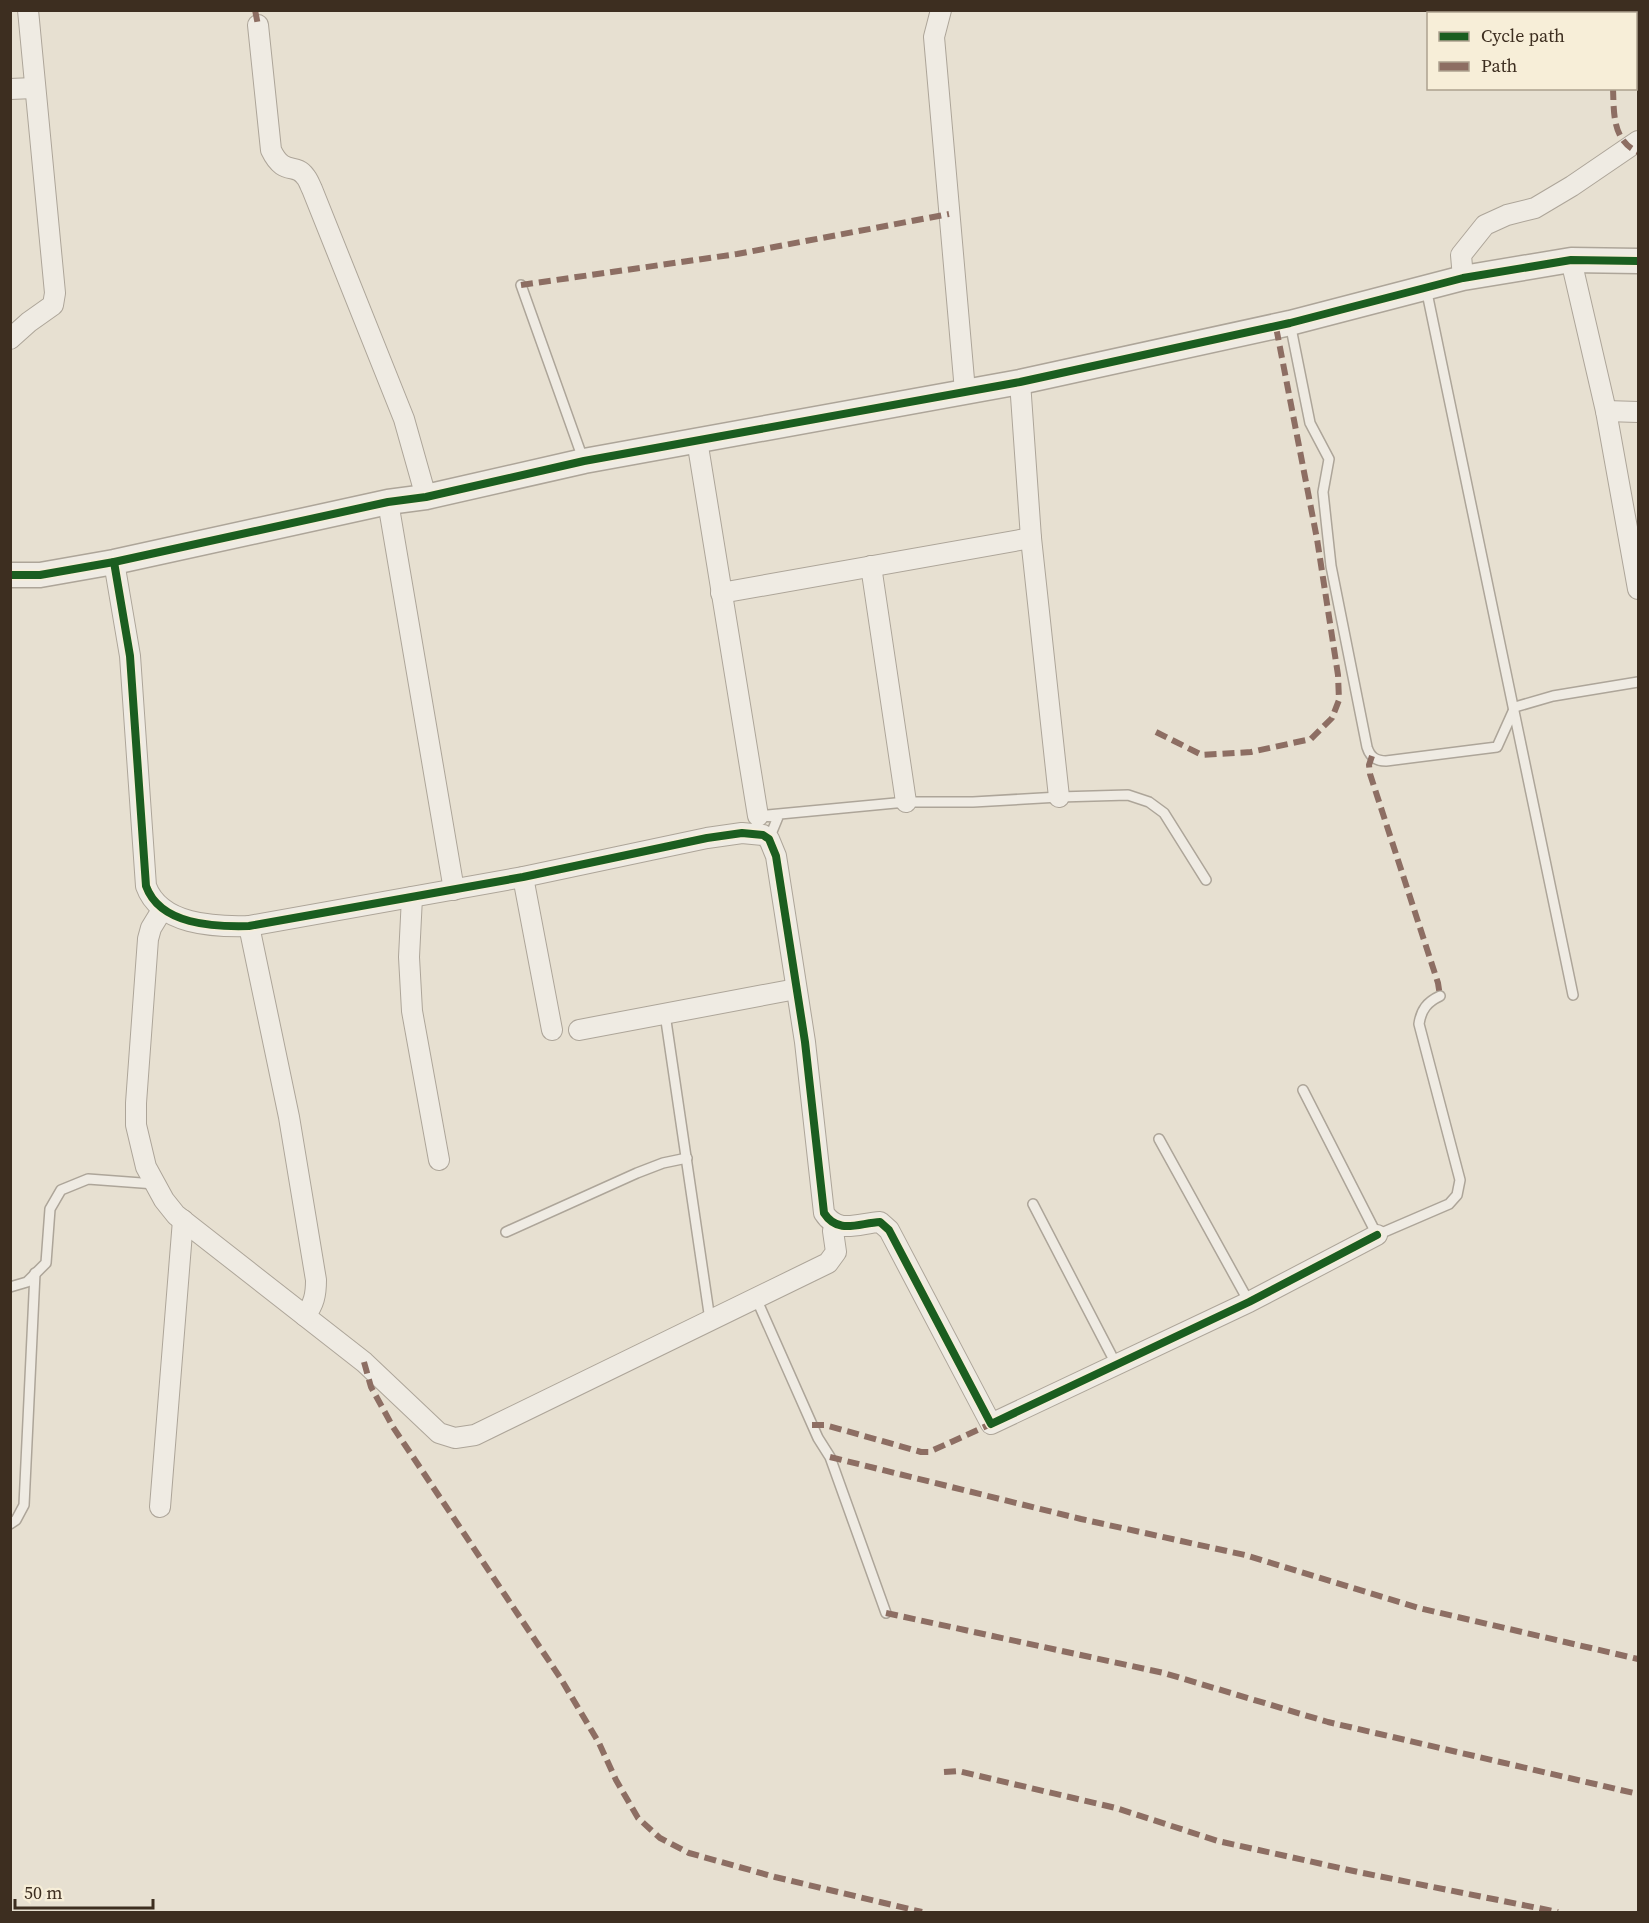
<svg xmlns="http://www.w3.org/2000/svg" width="1649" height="1923" font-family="'Source Serif 4',serif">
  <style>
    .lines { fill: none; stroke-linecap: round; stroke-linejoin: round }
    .service-casing { stroke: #ada599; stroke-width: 12 }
    .minor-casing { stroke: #ada599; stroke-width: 22 }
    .tertiary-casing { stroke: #ada599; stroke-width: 27 }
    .service { stroke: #efebe3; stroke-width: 9 }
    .minor { stroke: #efebe3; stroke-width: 20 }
    .tertiary { stroke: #efebe3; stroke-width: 24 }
    .quiet { stroke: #8d6e63; stroke-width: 6; stroke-dasharray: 12 6; stroke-linecap: butt }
    .cycleway-casing { stroke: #f7eed8; stroke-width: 11 }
    .cycleway { stroke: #1b5e20; stroke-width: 8 }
  </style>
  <rect width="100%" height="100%" fill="#e7e0d1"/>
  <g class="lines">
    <defs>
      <g id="service">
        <path d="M521 285 583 459"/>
        <path d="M1426 288 1573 995"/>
        <path d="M1290 323 1310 423 1329 459 1323 492 1331 566 1367 747C1370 757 1376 761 1386 761L1497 747 1515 707 1553 696 1638 682"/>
        <path d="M769 839 778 817 758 816 906 802H973L1059 797 1128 795 1149 802 1164 813 1206 880"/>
        <path d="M665 1014 710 1320"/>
        <path d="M1303 1090 1377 1235 1449 1204 1457 1195 1460 1180 1419 1024C1421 1010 1427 1002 1440 996"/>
        <path d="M1159 1139 1249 1302"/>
        <path d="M1033 1204 1116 1364"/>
        <path d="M506 1232 637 1173 663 1163 687 1158"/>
        <path d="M10 1287 27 1282 46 1263 50 1209 61 1190 88 1179 155 1184"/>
        <path d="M756 1298 818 1438 830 1457 886 1613"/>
        <path d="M10 1524 16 1520 24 1505 35 1273"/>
      </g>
      <g id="minor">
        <path d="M941 10 934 37 965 391"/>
        <path d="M258 25 271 150C284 177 295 162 305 176 308 179 310 185 312 189L404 419 426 497"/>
        <path d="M10 89 34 88"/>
        <path d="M1571 260 1606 411 1638 589"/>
        <path d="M1463 278 1461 255 1485 225 1507 215 1535 208 1572 186 1638 141"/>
        <path d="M10 339 29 322 53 305 55 293 28 10"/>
        <path d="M1020 382 1031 538 1059 797"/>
        <path d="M1606 411 1638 412"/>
        <path d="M697 440 758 816"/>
        <path d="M388 502 454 890"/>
        <path d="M114 562 130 656 146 886C160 925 214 927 249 926L523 877 707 838 742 833 763 835 769 839 776 856 805 1042 824 1213C838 1235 859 1223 880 1222L889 1230 991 1424 1249 1302 1377 1235"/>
        <path d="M871 566 906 802"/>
        <path d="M721 593 1031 538"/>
        <path d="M523 877 552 1030"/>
        <path d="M412 897 409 957 412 1011 439 1160"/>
        <path d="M162 910 151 928 148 939 136 1103V1125L146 1167 164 1200 176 1215 364 1362 439 1433 455 1438 475 1435 828 1263 836 1252 833 1231 835 1225"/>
        <path d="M249 926 289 1117 316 1280C316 1295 314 1304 305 1316"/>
        <path d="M579 1030 796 989"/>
        <path d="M160 1507 183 1220"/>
      </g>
      <path id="tertiary" d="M10 575H40L114 562 388 502 426 497 584 461 1020 382 1290 323 1463 278 1571 260 1638 261"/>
    </defs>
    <!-- service casing -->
    <use href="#service" class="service-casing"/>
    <!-- minor casing -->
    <use href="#minor" class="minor-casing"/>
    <!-- tertiary casing -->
    <use href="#tertiary" class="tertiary-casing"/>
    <!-- service -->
    <use href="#service" class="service"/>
    <!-- minor -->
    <use href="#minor" class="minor"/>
    <!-- tertiary -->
    <use href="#tertiary" class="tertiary"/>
    <!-- quiet -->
    <g class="quiet">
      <path d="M255 10 258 25"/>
      <path d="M1609 10V14"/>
      <path d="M1613 88C1614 113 1612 140 1638 152"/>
      <path d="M521 285 737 254 949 214"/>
      <path d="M1156 732 1202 755 1251 752 1311 739 1332 718 1339 700 1338 675 1317 539 1276 327"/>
      <path d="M1372 756 1369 765 1370 774 1438 983 1440 996"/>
      <path d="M364 1362 371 1387 393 1427 561 1679 599 1743 616 1780 638 1818 660 1838 689 1853 775 1877 922 1912"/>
      <path d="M812 1425H825L921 1452H929L991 1424"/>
      <path d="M830 1457 1081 1519 1245 1555 1419 1608 1638 1659"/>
      <path d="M886 1613 1164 1673 1328 1722 1638 1794"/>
      <path d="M944 1772 958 1771 1116 1808 1218 1841 1358 1872 1558 1912"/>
    </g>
    <defs>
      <g id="cycleway">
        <path d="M114 562 130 656 146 886C160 925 214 927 249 926L523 877 707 838 742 833 763 835 769 839 776 856 805 1042 824 1213C838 1235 859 1223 880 1222L889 1230 991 1424 1249 1302 1377 1235"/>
        <path d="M10 575H40L114 562 388 502 426 497 584 461 1020 382 1290 323 1463 278 1571 260 1638 261"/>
      </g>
    </defs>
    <!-- cycleway casing -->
    <use href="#cycleway" class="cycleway-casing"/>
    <!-- cycleway -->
    <use href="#cycleway" class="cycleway"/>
  </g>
  <!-- border -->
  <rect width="1649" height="1923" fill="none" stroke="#3d2e20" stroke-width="24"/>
  <!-- legend -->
  <rect x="1427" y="12" width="210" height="78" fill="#f7eed8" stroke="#ada18e" stroke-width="1.5"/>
  <rect x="1439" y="32" width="30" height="9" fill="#1b5e20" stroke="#ada18e" stroke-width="1.5"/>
  <text x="1481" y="42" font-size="18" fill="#3d2e20">Cycle path</text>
  <rect x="1439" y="62" width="30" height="9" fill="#8d6e63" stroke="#ada18e" stroke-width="1.5"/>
  <text x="1481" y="72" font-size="18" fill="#3d2e20">Path</text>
  <!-- scale -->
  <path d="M15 1899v9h138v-9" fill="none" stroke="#3d2e20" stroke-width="3"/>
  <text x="24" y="1899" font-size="18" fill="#3d2e20" stroke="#f7eed8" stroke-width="4.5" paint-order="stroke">50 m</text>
</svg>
